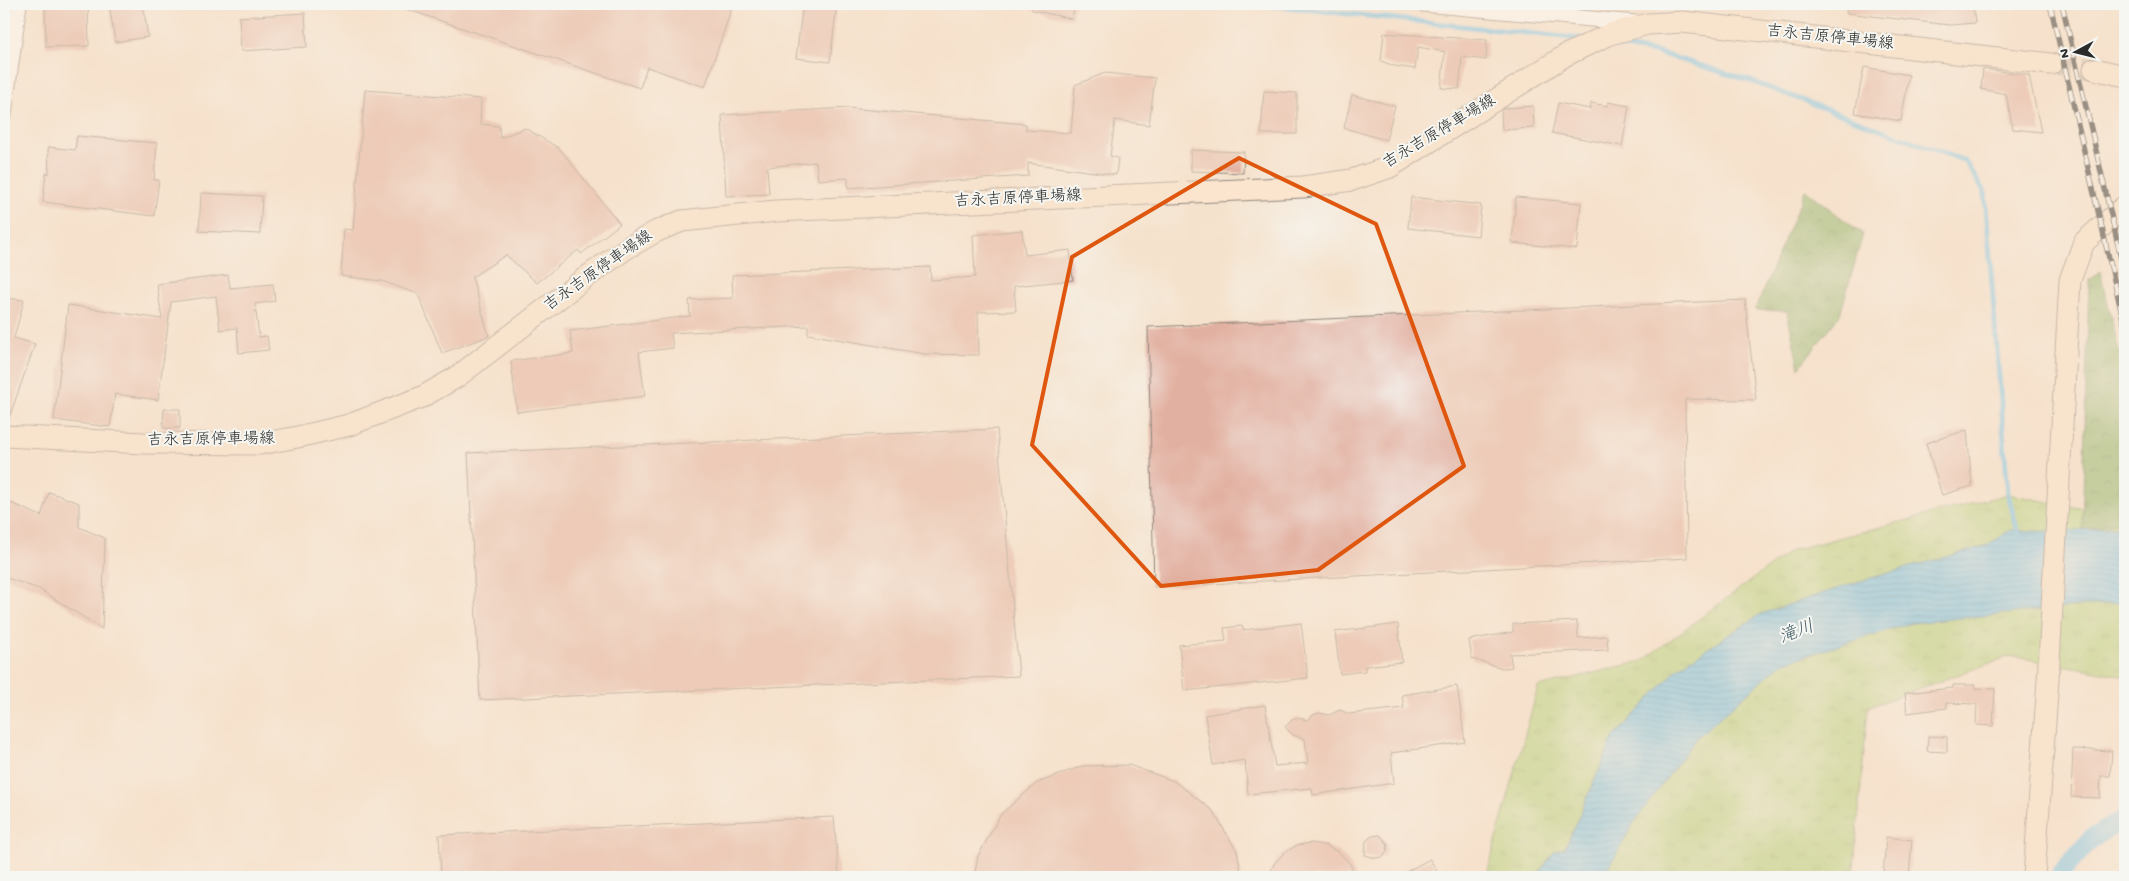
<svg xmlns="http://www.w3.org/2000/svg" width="2129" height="881" font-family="'Gochi Hand','Klee One',sans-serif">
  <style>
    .grass { fill: url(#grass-tufts); stroke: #6e7f53 }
    .forest { fill: url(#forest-crowns); stroke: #5c704b }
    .water { fill: url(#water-rules); stroke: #4d778b }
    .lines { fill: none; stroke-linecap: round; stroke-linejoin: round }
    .stream { stroke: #6fc3eb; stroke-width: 5 }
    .canal { stroke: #6fc3eb; stroke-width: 19 }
    .building { fill: #e2b0a0 }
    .secondary-tunnel { stroke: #cdbdac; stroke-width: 21; stroke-dasharray: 21 11; stroke-linecap: butt }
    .street-casing { stroke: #90867c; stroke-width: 17 }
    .secondary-casing { stroke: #90867c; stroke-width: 23 }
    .street { stroke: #fff; stroke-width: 15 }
    .secondary { stroke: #fbe5cf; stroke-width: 21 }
    .rail-casing { stroke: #2b2b2b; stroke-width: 5.5 }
    .rail { stroke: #f6f6f2; stroke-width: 4; stroke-dasharray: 11; stroke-linecap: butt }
    .marked { fill: none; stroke: #df570e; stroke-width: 4; stroke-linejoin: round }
    .labels { text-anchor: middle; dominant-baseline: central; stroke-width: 4; stroke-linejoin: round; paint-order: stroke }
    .street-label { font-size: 16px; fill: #2b2b2b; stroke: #f6f6f2 }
    .water-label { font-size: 18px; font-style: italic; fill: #3f5965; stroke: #f6f6f2 }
  </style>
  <defs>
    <pattern id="grass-tufts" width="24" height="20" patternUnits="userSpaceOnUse" patternTransform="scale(1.25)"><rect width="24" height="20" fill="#b2d37b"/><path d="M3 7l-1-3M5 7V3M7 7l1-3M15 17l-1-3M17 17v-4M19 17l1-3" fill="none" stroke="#99b56a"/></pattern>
    <pattern id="forest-crowns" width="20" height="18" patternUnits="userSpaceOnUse" patternTransform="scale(1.25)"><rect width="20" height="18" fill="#8db56b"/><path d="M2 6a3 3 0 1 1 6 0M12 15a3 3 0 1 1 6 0" fill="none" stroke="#739358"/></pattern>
    <pattern id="water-rules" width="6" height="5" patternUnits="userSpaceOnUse" patternTransform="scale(1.25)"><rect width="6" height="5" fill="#6fc3eb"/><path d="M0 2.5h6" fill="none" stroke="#5b9fbf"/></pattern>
  </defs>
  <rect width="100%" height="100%" fill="#f6f6f2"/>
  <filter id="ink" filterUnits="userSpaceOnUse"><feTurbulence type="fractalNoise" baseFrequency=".02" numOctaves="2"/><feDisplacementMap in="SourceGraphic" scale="10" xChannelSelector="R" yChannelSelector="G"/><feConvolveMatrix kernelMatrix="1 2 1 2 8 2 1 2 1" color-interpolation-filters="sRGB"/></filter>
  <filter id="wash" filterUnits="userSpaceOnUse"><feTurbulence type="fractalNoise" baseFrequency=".0096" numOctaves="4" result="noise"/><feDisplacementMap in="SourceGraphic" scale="20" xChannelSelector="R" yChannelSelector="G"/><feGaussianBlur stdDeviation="1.12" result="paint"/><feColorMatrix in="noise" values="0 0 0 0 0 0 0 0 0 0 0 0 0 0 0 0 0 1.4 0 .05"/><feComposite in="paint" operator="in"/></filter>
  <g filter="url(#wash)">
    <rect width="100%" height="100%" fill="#f5e2cc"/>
    <!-- grass -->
    <path class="grass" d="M2008 494 2125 517V676L2010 656 1868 707 1853 877H1486L1538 687 1642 661 1792 550Z"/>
    <!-- forest -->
    <g class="forest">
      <path d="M1805 190 1863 234 1840 315 1799 368 1787 311 1755 310Z"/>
      <path d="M2100 271 2125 376V521L2082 530 2089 280Z"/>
    </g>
    <!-- water -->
    <path class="water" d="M2125 526V602L1911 623 1782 663 1696 738 1633 824 1604 877H1536L1554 852 1565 848 1613 738 1680 666 1761 614 1857 582 1989 545 2010 530 2055 532Z"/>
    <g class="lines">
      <!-- stream -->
      <g class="stream">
        <path d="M1257 4 1582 39"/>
        <path d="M1608 44 1659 53 1751 81 1965 161 1985 193 2008 494 2019 537"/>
      </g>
      <!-- canal -->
      <path class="canal" d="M2061 873 2092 838 2125 819"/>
    </g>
    <g id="blocks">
      <!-- building -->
      <g class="building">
        <path d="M45 4H88L89 46 46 47Z"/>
        <path d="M109 4H143L148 37 115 42Z"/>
        <path d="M398 4H733L705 87 647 67 640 88 397 6Z"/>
        <path d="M803 4H837L830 62 796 58Z"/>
        <path d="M1032 4H1075L1072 19 1032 10Z"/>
        <path d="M1847 4H1973L1975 23 1950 25 1846 13Z"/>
        <path d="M305 13 307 47 241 51 239 17Z"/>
        <path d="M1384 33 1487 40 1486 60 1462 57 1459 89 1441 88 1445 52 1418 47 1415 69 1394 66 1381 61Z"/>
        <path d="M1864 67 1909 75 1901 121 1855 113Z"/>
        <path d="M1983 69 2029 75 2041 132 2013 129 2006 94 1981 89Z"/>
        <path d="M1105 73 1155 78 1149 125 1115 120 1110 156 1118 158 1116 175 1028 163V176L848 188V178L818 180 816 162 767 167 769 194 726 196 722 115 848 108 1026 124V130L1071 133 1075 85Z"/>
        <path d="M365 90 481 99 480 124 499 126 500 138 525 128 560 149 620 224 581 254 578 250 537 283 506 255 472 277 489 336 442 353 418 294 382 281 341 276 344 229 353 230Z"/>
        <path d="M1264 91 1297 93V134H1261Z"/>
        <path d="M1352 95 1395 106 1386 140 1344 128Z"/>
        <path d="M1608 102 1629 106 1622 146 1552 133 1558 103 1590 109 1591 103 1608 106Z"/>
        <path d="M1533 106 1534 128 1502 130 1501 111 1506 108Z"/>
        <path d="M77 136 157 143 154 180H159L154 216 43 202 46 173 49 174 48 147 75 150Z"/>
        <path d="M1191 150 1244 152 1243 173 1191 171Z"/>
        <path d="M201 193 262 196 260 234 199 231Z"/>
        <path d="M1411 197 1481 205 1478 236 1408 228Z"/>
        <path d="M1516 197 1581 203 1577 249 1512 243Z"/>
        <path d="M1022 230 1025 255 1070 250 1073 280 1014 286 1016 311 978 312 979 355 924 354 808 334V326L671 333 673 348 639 352 645 396 517 412 511 361 573 353 570 331 690 316 689 300 733 298 732 275 930 267 931 280 975 277 973 235Z"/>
        <path d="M228 275 230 288 273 284 275 301 255 304 259 337 267 336 269 350 239 353 237 328 220 330 216 296 171 302 158 400 115 394 110 427 54 420 68 305 162 319 157 284Z"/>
        <path d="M4 298 24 300 14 338 35 344 7 424H4Z"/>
        <path d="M1745 300 1756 400 1685 399 1687 558 1154 587 1148 327Z"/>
        <path d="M164 409H180V428H163Z"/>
        <path d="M997 429 1019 676 480 700 468 453Z"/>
        <path d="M1967 430 1972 486 1942 495 1926 443Z"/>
        <path d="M49 492 79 503V527L105 538 102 629 39 589 4 577V500L41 516Z"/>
        <path d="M1577 621 1578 638 1607 636 1608 650 1510 654 1512 667 1502 668 1472 659 1469 640 1513 632V624Z"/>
        <path d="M1301 623 1308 678 1184 691 1179 645 1226 641 1224 628 1242 626 1243 630Z"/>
        <path d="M1398 624 1402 662 1365 666V671L1340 674 1335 632Z"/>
        <path d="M1953 685H1975V688L1995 689 1993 726 1976 725 1977 704 1946 703 1947 708 1907 713 1905 693 1953 688Z"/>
        <path d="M1457 686 1465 742 1391 753 1394 783 1313 795 1312 788 1248 794 1245 760 1213 765 1205 715 1265 705 1275 766 1308 763 1305 739 1293 735 1285 727 1293 719 1298 718 1308 720 1313 715 1319 713 1329 715 1340 710 1349 714 1404 708 1402 695Z"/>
        <path d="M1928 736 1947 737V752L1927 751Z"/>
        <path d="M2073 749 2112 751 2110 776H2101L2100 798 2071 797Z"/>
        <path d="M1129 765 1174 781 1212 810 1237 851 1242 877H974L978 856 1001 814 1037 783 1082 766Z"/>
        <path d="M834 817 839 877H441L439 835Z"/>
        <path d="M1380 835 1388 844 1387 852 1383 857 1375 858 1365 855 1366 841 1372 836Z"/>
        <path d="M1886 837 1912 840 1909 877H1883Z"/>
        <path d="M1312 843 1327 846 1340 853 1350 864 1356 877H1268L1274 864 1284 853 1297 845Z"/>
        <path d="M1430 859 1440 877H1396Z"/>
      </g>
    </g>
  </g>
  <g filter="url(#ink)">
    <use href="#blocks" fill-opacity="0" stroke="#90867c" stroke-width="1"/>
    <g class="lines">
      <!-- secondary-tunnel -->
      <path class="secondary-tunnel" d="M2051 64 2094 69"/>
      <defs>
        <g id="street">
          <path d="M1423 4 1636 23"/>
          <path d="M4 114 19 4"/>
        </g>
        <g id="secondary">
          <path d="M2094 69 2125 76"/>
          <path d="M4 436 144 443 260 444 298 437 349 425 422 397 457 377 585 278 627 248 657 231 682 221 776 211 1303 187 1352 180 1390 167 1566 55 1610 34 1648 24 1683 22 2051 64"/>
          <path d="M2034 877 2048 680 2070 280 2084 242 2125 206"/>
        </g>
      </defs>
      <!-- street casing -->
      <use href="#street" class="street-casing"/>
      <!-- secondary casing -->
      <use href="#secondary" class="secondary-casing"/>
      <!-- street -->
      <use href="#street" class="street"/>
      <!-- secondary -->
      <use href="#secondary" class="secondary"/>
      <defs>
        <g id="rail">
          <path d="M2050 4 2125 327"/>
          <path d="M2062 4 2125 275"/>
        </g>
      </defs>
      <!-- rail casing -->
      <use href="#rail" class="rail-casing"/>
      <!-- rail -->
      <use href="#rail" class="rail"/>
    </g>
  </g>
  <!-- marked area -->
  <path d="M0 0H2129V881H0ZM1239 158 1376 224 1464 466 1318 570 1161 586 1032 445 1072 257Z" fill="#f5e2cc" fill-opacity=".55" fill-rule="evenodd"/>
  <path class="marked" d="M1239 158 1376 224 1464 466 1318 570 1161 586 1032 445 1072 257Z"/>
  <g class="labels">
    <!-- street labels -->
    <g class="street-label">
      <text transform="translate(1830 39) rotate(6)">吉永吉原停車場線</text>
      <text transform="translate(1440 133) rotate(-31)">吉永吉原停車場線</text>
      <text transform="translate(1018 200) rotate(-3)">吉永吉原停車場線</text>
      <text transform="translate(599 272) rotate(-35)">吉永吉原停車場線</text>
      <text transform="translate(211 441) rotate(-1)">吉永吉原停車場線</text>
    </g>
    <!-- water labels -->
    <g class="water-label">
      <text transform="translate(1797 633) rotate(-21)">滝川</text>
    </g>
  </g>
  <!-- margin -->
  <rect width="2129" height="881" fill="none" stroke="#f6f6f2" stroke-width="20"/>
  <!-- north arrow -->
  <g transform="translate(2076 52) rotate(263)" stroke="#f6f6f2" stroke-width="4" paint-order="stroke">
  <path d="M0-4L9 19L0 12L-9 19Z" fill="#2b2b2b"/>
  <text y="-8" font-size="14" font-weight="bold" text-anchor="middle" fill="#2b2b2b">N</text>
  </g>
</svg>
